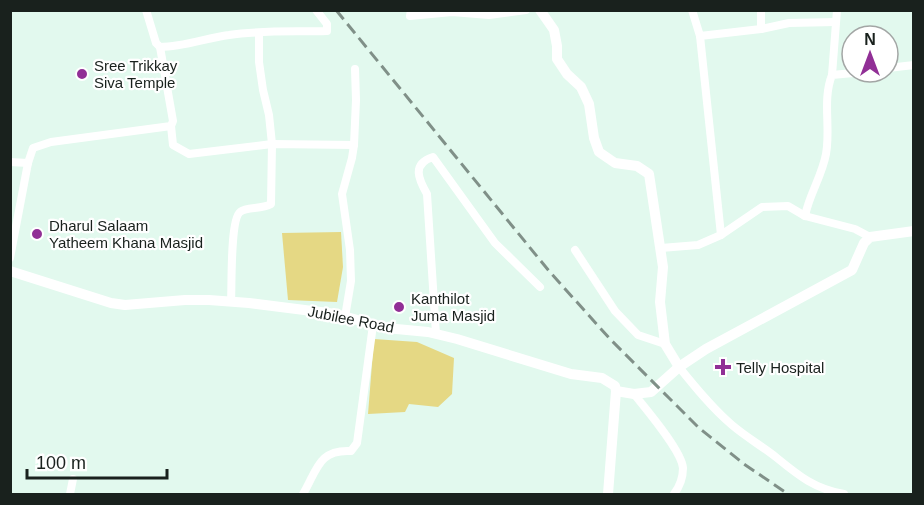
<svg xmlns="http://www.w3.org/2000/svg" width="924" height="505" font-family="Arial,sans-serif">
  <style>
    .green { fill: #e5d884 }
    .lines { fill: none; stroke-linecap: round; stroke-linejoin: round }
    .minor { stroke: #fff; stroke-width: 8 }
    .tertiary { stroke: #fff; stroke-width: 10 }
    .rail { stroke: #809088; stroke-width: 3; stroke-dasharray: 12 6; stroke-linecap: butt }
    .poi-dot { fill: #912f96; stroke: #fff; stroke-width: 2 }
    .labels { text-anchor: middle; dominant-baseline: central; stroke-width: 4.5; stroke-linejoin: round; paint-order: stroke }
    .poi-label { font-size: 15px; fill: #19211d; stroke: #fff; text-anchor: start }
    .street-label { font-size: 15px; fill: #19211d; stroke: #fff }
  </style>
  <rect width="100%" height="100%" fill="#e2f9ee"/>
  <!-- green -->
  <g class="green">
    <path d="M341 232 343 267 337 302 288 300 282 233Z"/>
    <path d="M374 339 417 342 454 358 452 394 438 407 409 404 405 412 368 414Z"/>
  </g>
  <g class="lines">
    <!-- minor -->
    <g class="minor">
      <path d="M146 10 156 43 160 47C184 47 206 38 229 35 261 30 295 32 327 31V24L316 10"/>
      <path d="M411 10 410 16 452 12 489 15 526 10"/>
      <path d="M692 10 700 36 761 29 789 23 836 22"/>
      <path d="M761 10V29"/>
      <path d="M700 36 721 235"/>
      <path d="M888 68 914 65"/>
      <path d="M864 72 832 75C822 100 831 128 826 154 822 176 809 195 805 216L855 229 870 237"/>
      <path d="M832 75 837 10"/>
      <path d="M171 126 173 145 189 154 272 144 354 145"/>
      <path d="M10 162 28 163"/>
      <path d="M661 248 698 245 721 235 762 207 788 206 805 216"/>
      <path d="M575 250 615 311 638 335 665 344"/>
      <path d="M10 258 28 163 33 148 51 142 171 126 173 121 160 47"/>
      <path d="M231 302C232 286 230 220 240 212 247 206 261 210 271 204L272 144 269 115 263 90 259 62V33"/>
      <path d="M345 317 351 281 350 250 342 194 352 158 354 145 356 100 355 69"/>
      <path d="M436 334 427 194C419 180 411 164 433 157L495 243 540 287"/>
      <path d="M679 367C695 387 712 408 732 425 746 437 762 446 777 458 799 476 815 489 844 494"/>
      <path d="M634 394C646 409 682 451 683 468 683 479 680 486 674 494"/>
      <path d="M70 494 73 479"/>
      <path d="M303 494C317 471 318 449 351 451L357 443 373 325"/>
    </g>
    <!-- tertiary -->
    <g class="tertiary">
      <path d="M540 10 554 30 557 46V59L567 74 581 87 589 104 594 138 599 152 615 163 637 166 649 174 663 267 660 302 665 344 679 367"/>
      <path d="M10 271 111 303 125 305 185 300H209L249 303 336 314 386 328 428 332 457 339 571 374 602 378 615 386 616 391 608 494"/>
      <path d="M616 391 634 394 651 392 679 367 706 349 852 270 864 243 870 237 914 231"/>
    </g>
    <!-- rail -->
    <path class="rail" d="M336 10 549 271 610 339 699 428 744 464 788 494"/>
  </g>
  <!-- markers -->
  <g class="poi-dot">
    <circle cx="82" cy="74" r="6"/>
    <circle cx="37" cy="234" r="6"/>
    <circle cx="399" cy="307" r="6"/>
    <path d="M720 358h6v6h6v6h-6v6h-6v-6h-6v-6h6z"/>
  </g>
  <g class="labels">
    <!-- poi labels -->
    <g class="poi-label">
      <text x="94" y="65">Sree Trikkay<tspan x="94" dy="17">Siva Temple</tspan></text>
      <text x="49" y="225">Dharul Salaam<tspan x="49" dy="17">Yatheem Khana Masjid</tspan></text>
      <text x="411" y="298">Kanthilot<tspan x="411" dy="17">Juma Masjid</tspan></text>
      <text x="736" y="367">Telly Hospital</text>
    </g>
    <!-- street labels -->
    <g class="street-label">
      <text transform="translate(351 319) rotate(11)">Jubilee Road</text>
    </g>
  </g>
  <!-- border -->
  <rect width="924" height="505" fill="none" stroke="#19211d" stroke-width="24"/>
  <!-- north arrow -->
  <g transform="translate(870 54)"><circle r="28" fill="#ffffff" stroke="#a3a6a5" stroke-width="1.5"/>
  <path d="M0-4.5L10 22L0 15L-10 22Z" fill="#912f96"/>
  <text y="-9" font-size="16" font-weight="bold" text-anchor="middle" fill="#19211d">N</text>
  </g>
  <!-- scale -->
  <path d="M27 469v9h140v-9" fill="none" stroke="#19211d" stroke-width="3"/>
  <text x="36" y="469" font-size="18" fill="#19211d" stroke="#ffffff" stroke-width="4.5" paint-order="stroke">100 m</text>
</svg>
